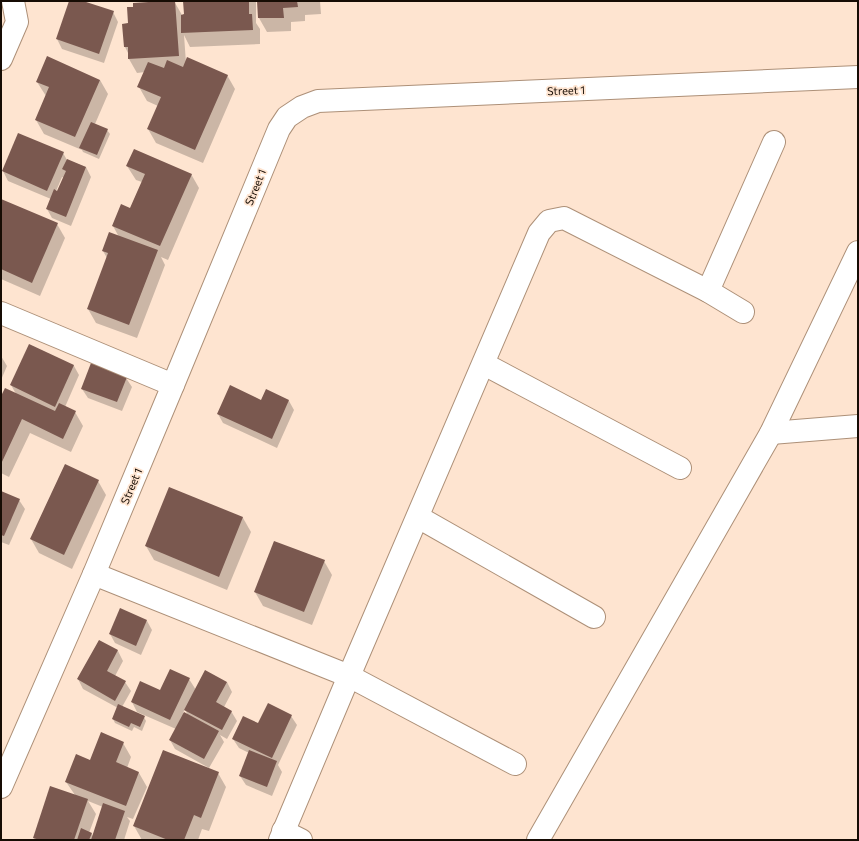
<svg xmlns="http://www.w3.org/2000/svg" width="859" height="841" font-family="Commissioner,sans-serif">
  <style>
    .shadow { fill: #0003; fill-rule: evenodd }
    .building { fill: #7a584f }
    .lines { fill: none; stroke-linecap: round; stroke-linejoin: round }
    .street-casing { stroke: #ad9078; stroke-width: 24 }
    .street { stroke: #fff; stroke-width: 22 }
    .labels { text-anchor: middle; dominant-baseline: central; stroke-width: 3.5; stroke-linejoin: round; paint-order: stroke }
    .street-label { font-size: 11px; fill: #160c04; stroke: #fee4d0 }
  </style>
  <rect width="100%" height="100%" fill="#fee4d0"/>
  <!-- shadow -->
  <g class="shadow">
    <path d="M70 1H80L113 12 118 22 104 63 62 49 57 39Z"/>
    <path d="M174 1 182 15H185L184 1H256V23L260 29V44L190 47 184 35 186 63 227 75 235 89 203 163 156 143 148 129 158 106 147 101 139 87 145 72 137 73 129 59V55L125 47 129 24Z"/>
    <path d="M258 1H320L321 14 305 15V21L291 22V31L267 32 259 18Z"/>
    <path d="M100 80 108 94 95 124 107 130 110 134 99 159 83 152 82 150 44 134 36 120 46 96 37 82Z"/>
    <path d="M63 153 67 160 86 167 91 177 71 226 52 218 47 209 51 199 8 181 3 171ZM62 177 64 178 58 192 56 191Z"/>
    <path d="M127 166 191 174 199 188 168 260 161 257 165 265 137 338 96 323 88 309 107 258 103 251 119 237 113 226 130 209 142 182 136 180Z"/>
    <path d="M1 200 57 224 65 238 40 296 1 279Z"/>
    <path d="M30 345 74 366 79 375 65 407 75 412 83 426 71 452 30 433 9 477 1 473V398L16 394 11 385Z"/>
    <path d="M1 356 7 366 1 380Z"/>
    <path d="M126 378 132 387 122 411 88 398 82 389Z"/>
    <path d="M266 391 289 401 294 410 277 448 223 423 218 414 261 401Z"/>
    <path d="M65 465 98 481 106 495 72 569 39 553 31 539Z"/>
    <path d="M170 488 243 518 251 532 227 590 154 560 146 546Z"/>
    <path d="M1 492 19 500 25 509 9 545 1 542Z"/>
    <path d="M324 561 332 575 312 625 263 606 255 592Z"/>
    <path d="M147 621 152 630 141 655 115 643 110 634Z"/>
    <path d="M99 641 118 651 123 661 115 676 125 682 131 691 122 707 144 717 146 721 142 731 134 727 132 731 115 723 113 719 118 708 83 689 78 679Z"/>
    <path d="M189 679 196 690 227 682 232 692 224 707 231 711 237 721 227 739 220 735 224 742 209 768 175 749 170 740 176 729 137 712 132 702 160 691ZM185 709 188 716 183 713Z"/>
    <path d="M291 716 297 725 278 765 282 772 272 796 246 785 240 776 249 753 239 748 233 739 259 725Z"/>
    <path d="M123 743 131 757 127 768 139 773 147 787 133 819 127 817 130 821 124 840H35L34 838 75 795 66 782 90 761ZM88 801 103 807 93 836 91 833H89L96 814Z"/>
    <path d="M218 773 226 787 209 831 202 829 198 840H142L134 826Z"/>
  </g>
  <!-- building -->
  <g class="building">
    <path d="M69 1H83L114 11 99 54 56 39Z"/>
    <path d="M164 1H175L179 56 128 59V47H124L122 24 128 23 127 7H133V3Z"/>
    <path d="M183 1H249V14H252L253 30 181 33V15L184 14Z"/>
    <path d="M257 1H297L298 7 283 8 284 18H258Z"/>
    <path d="M47 56 100 80 75 137 35 120 49 87 36 82Z"/>
    <path d="M187 57 228 75 195 150 147 129 161 97 137 87 148 62 164 68 167 60 183 67Z"/>
    <path d="M91 122 108 129 97 155 79 148Z"/>
    <path d="M18 133 64 152 47 191 2 171Z"/>
    <path d="M134 149 192 174 160 246 112 226 121 204 130 208 145 174 126 166Z"/>
    <path d="M67 159 86 167 66 217 46 209 54 189 57 191 66 171 62 169Z"/>
    <path d="M1 199 58 223 32 283 1 269Z"/>
    <path d="M109 232 158 250 129 325 87 309 108 253 102 251Z"/>
    <path d="M29 344 74 365 55 407 10 385Z"/>
    <path d="M91 363 127 377 117 402 81 389Z"/>
    <path d="M230 385 261 400 266 389 289 400 272 439 217 414Z"/>
    <path d="M5 388 55 411 59 403 76 411 63 439 22 419 1 464V396Z"/>
    <path d="M65 464 99 480 64 555 30 539Z"/>
    <path d="M169 487 243 517 219 577 145 546Z"/>
    <path d="M1 491 20 499 4 536 1 535Z"/>
    <path d="M274 541 325 560 304 612 254 592Z"/>
    <path d="M120 608 147 620 136 646 109 634Z"/>
    <path d="M99 640 118 650 107 671 126 681 115 701 77 679Z"/>
    <path d="M170 669 190 678 170 720 131 702 140 681 160 690Z"/>
    <path d="M205 670 227 682 216 702 232 711 222 730 184 710Z"/>
    <path d="M268 703 292 715 272 758 232 739 243 716 258 723Z"/>
    <path d="M118 704 145 716 140 727 131 723 129 727 112 719Z"/>
    <path d="M184 712 219 731 204 759 169 740Z"/>
    <path d="M101 732 124 742 116 762 139 772 126 806 65 782 76 754 90 760Z"/>
    <path d="M163 750 219 772 201 818 194 815 184 840H168L133 826Z"/>
    <path d="M249 750 277 761 267 787 239 776Z"/>
    <path d="M50 786 88 799 74 840H40L33 838Z"/>
    <path d="M103 803 125 811 115 840H91Z"/>
    <path d="M81 828 92 833 89 840H77Z"/>
  </g>
  <g class="lines">
    <defs>
      <g id="street">
        <path d="M1 59 17 22 13 1"/>
        <path d="M708 291 774 142"/>
        <path d="M1 313 173 385"/>
        <path d="M484 364 680 468"/>
        <path d="M771 433 858 426"/>
        <path d="M418 517 594 617"/>
        <path d="M94 574 349 676 515 764"/>
        <path d="M1 787 94 574 173 385 279 129 287 117 302 107 318 101 858 77"/>
        <path d="M283 831 301 840"/>
        <path d="M280 840 349 676 539 233 549 221 564 218 708 291 743 312"/>
        <path d="M538 840 771 433 858 252"/>
      </g>
    </defs>
    <!-- street casing -->
    <use href="#street" class="street-casing"/>
    <!-- street -->
    <use href="#street" class="street"/>
  </g>
  <g class="labels">
    <!-- street labels -->
    <g class="street-label">
      <text transform="translate(566 90) rotate(-2)">Street 1</text>
      <text transform="translate(255 187) rotate(-68)">Street 1</text>
      <text transform="translate(131 486) rotate(-67)">Street 1</text>
    </g>
  </g>
  <!-- border -->
  <rect width="859" height="841" fill="none" stroke="#160c04" stroke-width="4"/>
</svg>
